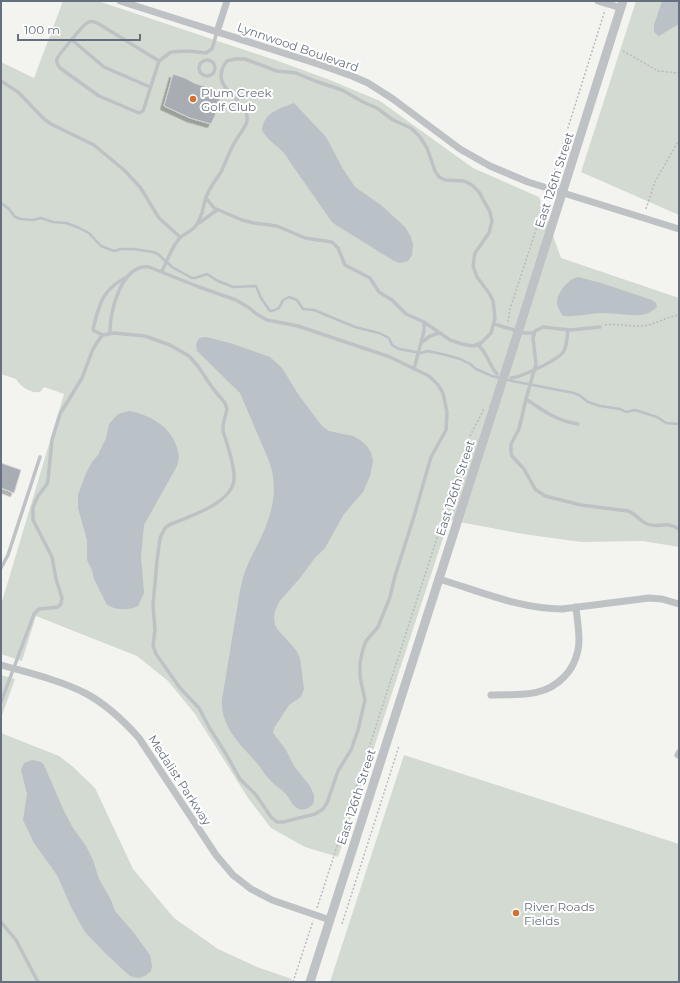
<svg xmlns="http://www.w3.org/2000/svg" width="680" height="983" font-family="Montserrat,sans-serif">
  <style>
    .green { fill: #d3dad1 }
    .water { fill: #bac1c7 }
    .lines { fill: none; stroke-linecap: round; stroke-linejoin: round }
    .stream { stroke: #bac1c7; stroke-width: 2.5 }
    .building { fill: #a8adb3; stroke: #d4d5d3; filter: url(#shadow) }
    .path { stroke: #b9bbbd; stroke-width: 1.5; stroke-dasharray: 2 2; stroke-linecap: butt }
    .service { stroke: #bfc2c5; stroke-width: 3.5 }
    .minor { stroke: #bfc2c5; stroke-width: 7 }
    .tertiary { stroke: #bfc2c5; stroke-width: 9 }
    .tertiary-bridge { stroke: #bfc2c5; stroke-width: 9 }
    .poi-dot { fill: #d27132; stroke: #fff; stroke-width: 1.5 }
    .labels { text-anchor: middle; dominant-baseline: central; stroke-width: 4; stroke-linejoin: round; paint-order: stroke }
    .street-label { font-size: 12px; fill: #656f7e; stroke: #fff }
    .poi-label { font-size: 12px; fill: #656f7e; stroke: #fff; text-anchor: start }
  </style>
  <defs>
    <filter id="shadow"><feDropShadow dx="-3.5" dy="3.5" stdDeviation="0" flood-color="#0004"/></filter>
  </defs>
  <rect width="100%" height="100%" fill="#f3f4f0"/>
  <!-- green -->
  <g class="green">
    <path d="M63 1H98L278 61 330 80 380 101 473 168 539 197 561 258 679 298V547L643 541 581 542 523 534 449 520 338 857 305 847 271 828 248 798 195 714 168 681 137 656 36 616 22 661 1 654V605L64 394 44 387 40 392C31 394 20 386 16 379L1 374V62L34 78Z"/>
    <path d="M636 1H679V215L581 172Z"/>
    <path d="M1 675 15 679 1 718Z"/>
    <path d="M1 733 59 756 72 766 95 788 133 869 174 918 218 949 257 967 292 979 291 982H1Z"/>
    <path d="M404 755 679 844V982H330Z"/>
  </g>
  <!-- water -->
  <g class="water">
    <path d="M662 1H679V24L659 36 654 32V25Z"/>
    <path d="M294 103 326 137 343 169 355 187 381 205 405 227 411 237 413 245 412 255 408 261 400 263 394 261 336 225 332 222 290 162C283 147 269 144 262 130 264 112 279 109 294 103Z"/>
    <path d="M578 277 601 283 652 300 656 303 657 307C653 311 647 314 641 315 629 316 613 313 600 313 588 314 575 317 563 316 561 313 559 310 558 307 553 297 568 278 578 277Z"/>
    <path d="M206 337 230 343 270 357 282 368 298 394 322 426 329 431 353 436 360 440 367 446 371 453 373 461 370 476 363 492 344 514 325 548 314 559 300 578 279 602 275 611 274 616 275 625 278 630 296 650 300 658 304 689 301 697 289 705 274 728 273 733 286 750 294 766 310 786 314 795V802C311 807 306 811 299 809 292 807 290 798 285 793 280 788 274 785 269 779 264 774 261 767 256 762 240 744 220 726 222 699 227 671 231 643 236 615 238 604 239 593 242 582 245 569 251 557 257 546 271 518 280 491 269 461L240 393 197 351C195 342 197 337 206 337Z"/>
    <path d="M129 411C143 413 162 422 170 434 173 437 174 441 176 445 179 453 180 458 177 466L144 525 141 556 144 593 138 606C128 611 116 610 107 605L94 579 92 570 87 560V540L78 508V495L86 473 92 462 98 455 106 438 109 424 118 414Z"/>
    <path d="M32 760 41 762 44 765 64 811 73 828 86 846 93 860 99 879 111 900 115 911 134 933 150 955 152 966 151 971 145 976 138 978 130 976 107 955 85 932 72 909 57 875 34 843 23 820 27 794 21 770 24 763Z"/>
  </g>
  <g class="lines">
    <!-- stream -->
    <path class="stream" d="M1 203 9 209 15 217 21 219 33 220 41 218 53 222 66 223 77 227 89 233 101 246 114 251 121 249H133L153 252 158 254 172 267 192 278H195L207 274 218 281 233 287 256 286 261 298 270 311 275 310 279 308 283 300 289 297 297 300 303 309 314 310 355 327 379 333 389 338 392 345 399 349 421 353 428 351 446 355 460 359 470 364 476 369 492 376 512 381 574 393 579 395 588 402 600 406 620 409 626 412 635 410 657 417 666 423 679 424"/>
  </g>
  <!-- building -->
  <g class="building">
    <path d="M173 74 185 78 194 83 222 92 215 116 211 124 190 118 164 106Z"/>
    <path d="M1 463 21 470 14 493 1 488Z"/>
  </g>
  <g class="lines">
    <!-- path -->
    <g class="path">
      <path d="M623 51 658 71 679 73"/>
      <path d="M551 182 605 10"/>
      <path d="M646 209 655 182 679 140"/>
      <path d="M508 322 510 309 547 196"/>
      <path d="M605 325C618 323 630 327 643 326 656 324 666 317 679 315"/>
      <path d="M317 908 470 436 484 409"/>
      <path d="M342 924 399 746"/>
      <path d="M293 982 313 921"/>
    </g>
    <!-- service -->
    <g class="service">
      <path d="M72 40 104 67 150 87"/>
      <circle cx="207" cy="68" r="8"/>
      <path d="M159 61 99 24C95 22 91 20 87 23 83 25 57 57 57 59 56 63 58 65 60 68L99 96 139 113 143 111 159 61 171 52 188 51 206 53 212 49 217 32"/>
      <path d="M1 81 18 92 43 118 51 124 94 145 124 170 140 187 159 218 180 237"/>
      <path d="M199 223 217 210"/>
      <path d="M162 271C167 262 173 243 181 237 187 232 193 231 197 224 203 216 203 204 207 195 210 187 216 180 221 172 226 162 229 151 235 142 239 134 245 129 247 121 251 99 205 89 227 61L235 59H245L277 71 296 73 315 81 342 90 363 102 377 108 393 120 411 128 420 137 427 148 435 171 439 177 445 180 464 181 472 185 479 192 490 212 492 221 489 233 475 253 473 266 477 277 489 293 493 301 495 318 491 333 481 343 473 346 462 344 450 340 424 322 406 314 392 300 379 292 370 278 345 265 338 248 332 242 305 238 277 226 254 223 242 220 214 208 206 198"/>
      <path d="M494 324 524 333H534"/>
      <path d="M600 327 570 330 543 327 535 331 533 338 536 364 526 399 519 429 511 444V453L512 456 524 469 535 489 545 496 581 505 628 511C636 514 640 521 647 524 659 529 665 520 679 529"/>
      <path d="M103 335 94 331 93 329C99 305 102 290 125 278"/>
      <path d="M422 342 430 336 439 333"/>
      <path d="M478 345C487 352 489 365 497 374"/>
      <path d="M414 369 424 331V322"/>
      <path d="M511 378C521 377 559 360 564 351 567 345 567 337 568 330"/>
      <path d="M526 399C542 410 557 421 578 424"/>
      <path d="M1 568 8 555 40 457"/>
      <path d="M1 702 34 614 39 609 58 607 61 604 62 598 56 579 52 557 33 520V507L38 496 47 484 48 480 52 440 60 414 82 378 93 349 100 338 103 335 114 333 145 336 170 345 189 356 197 365 214 390 225 403 227 409 223 425V431C227 443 235 467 234 479 233 503 188 517 169 525L165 528 160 538 157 561 153 605 155 630 153 646 156 654 180 688 199 708 209 727 226 754 240 779 256 795 271 817 277 822H283L315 814 323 809 327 803 338 771 351 750 358 730 365 700 360 677V663L363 649 366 641 378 627 390 597 395 576 415 513 431 457 446 430 447 412 443 393 438 385 429 376 390 357 298 326 267 320 258 315 248 307 236 300 199 287 149 267C121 264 109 313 110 334"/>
      <path d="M1 922 16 940 38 982"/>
    </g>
    <!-- minor -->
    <g class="minor">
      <path d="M120 1 318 64 352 76 368 83 393 99 460 149 490 166 528 182 679 229"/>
      <path d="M598 1 621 8"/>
      <path d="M217 32 227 1"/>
      <path d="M439 579C479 591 520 609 562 609L649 598 662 599 679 604"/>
      <path d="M1 665C29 673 59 680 85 693 106 704 123 720 139 738L216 855 233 875 251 889 272 900 330 920"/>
      <path d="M491 695C518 694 544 698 564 677 571 670 576 660 578 650 581 637 577 621 576 607"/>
      <path d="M678 755 679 753"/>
    </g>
    <!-- tertiary -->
    <g class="tertiary">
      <path d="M513 348 623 1"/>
      <path d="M310 982 494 407"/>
    </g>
    <!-- tertiary-bridge -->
    <path class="tertiary-bridge" d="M494 407 513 348"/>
  </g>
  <!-- markers -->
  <g class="poi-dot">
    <circle cx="193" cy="99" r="4"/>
    <circle cx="516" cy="913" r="4"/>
  </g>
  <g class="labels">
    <!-- street labels -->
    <g class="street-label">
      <text transform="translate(298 47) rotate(19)">Lynnwood Boulevard</text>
      <text transform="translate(554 180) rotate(-72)">East 126th Street</text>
      <text transform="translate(455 488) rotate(-72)">East 126th Street</text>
      <text transform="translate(180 780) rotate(57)">Medalist Parkway</text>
      <text transform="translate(356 797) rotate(-72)">East 126th Street</text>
    </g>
    <!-- poi labels -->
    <g class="poi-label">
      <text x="201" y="92">Plum Creek<tspan x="201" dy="14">Golf Club</tspan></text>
      <text x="524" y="906">River Roads<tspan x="524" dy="14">Fields</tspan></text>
    </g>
  </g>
  <!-- border -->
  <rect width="680" height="983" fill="none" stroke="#656f7e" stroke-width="4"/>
  <!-- scale -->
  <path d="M18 34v6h122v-6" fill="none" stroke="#656f7e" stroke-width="2"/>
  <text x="24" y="34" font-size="12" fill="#656f7e" stroke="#ffffff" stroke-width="3" paint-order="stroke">100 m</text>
</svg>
